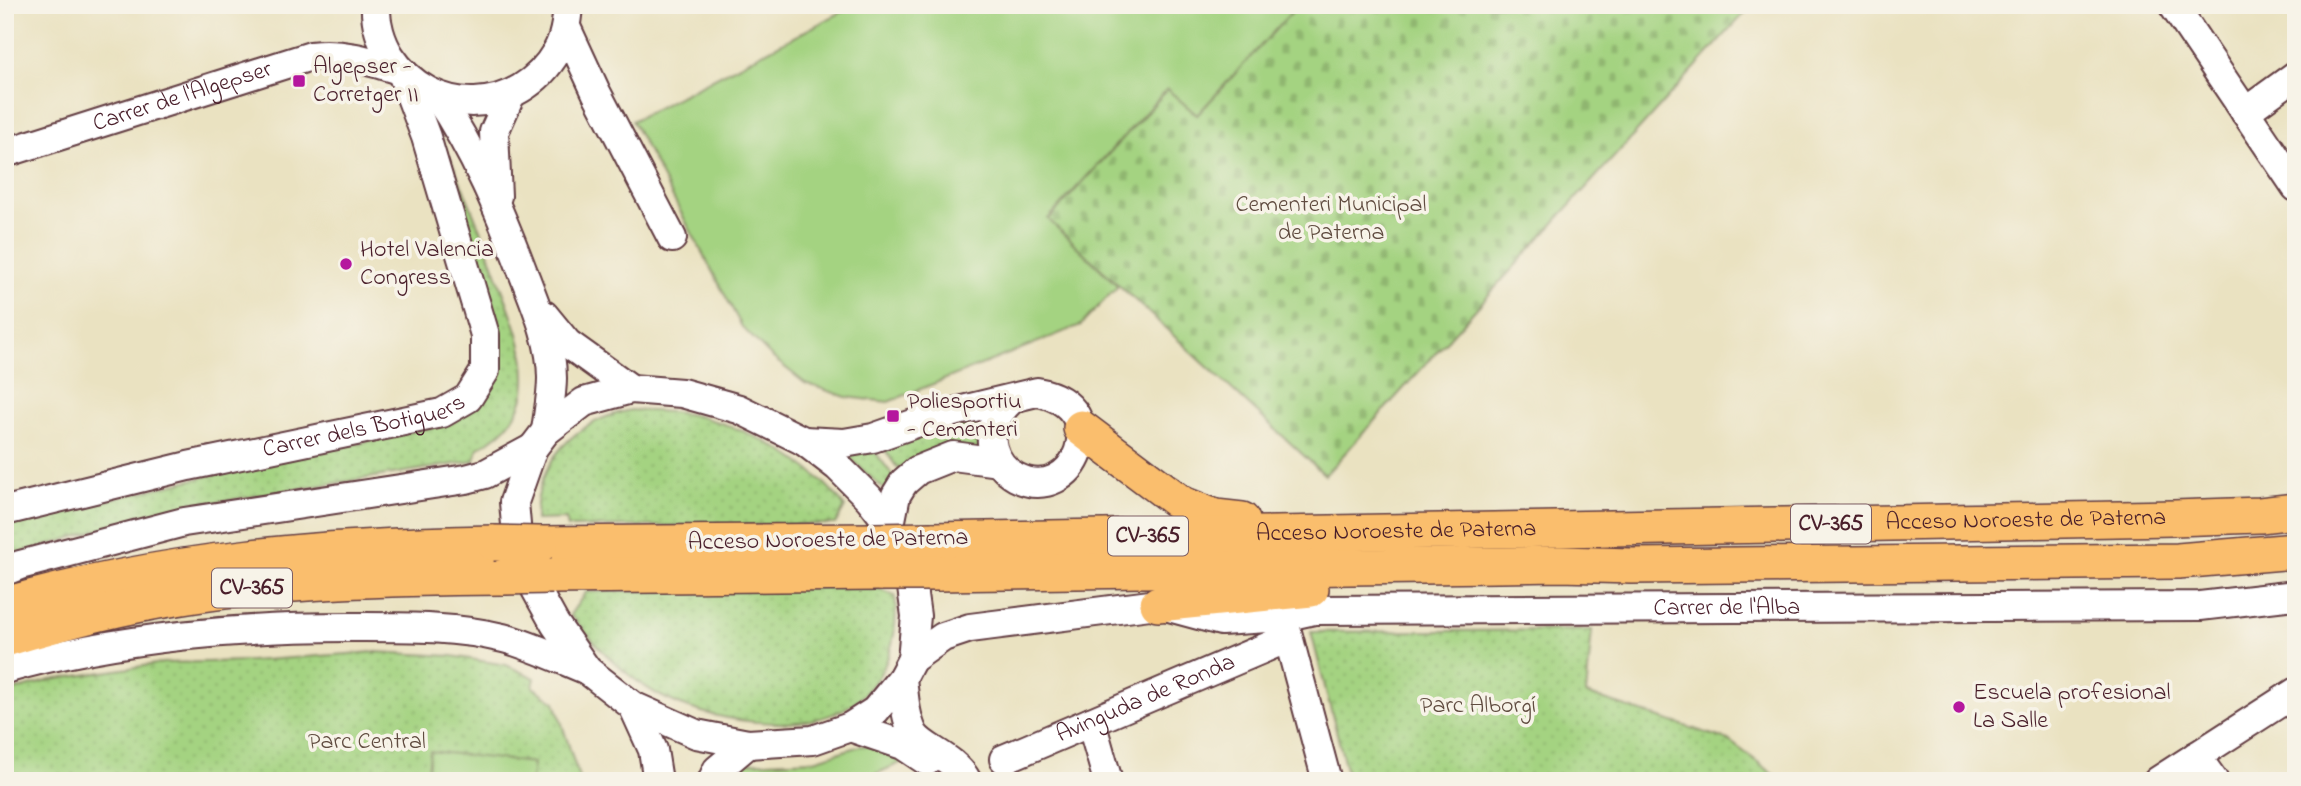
<svg xmlns="http://www.w3.org/2000/svg" width="2301" height="786" font-family="'Indie Flower',sans-serif">
  <style>
    .grass { fill: url(#grass-dots); stroke: #777956; stroke-width: 2 }
    .cemetery { fill: url(#cemetery-stones); stroke: #777956; stroke-width: 2 }
    .garden { fill: #a4d381; stroke: #777956; stroke-width: 2 }
    .lines { fill: none; stroke-linecap: round; stroke-linejoin: round }
    .minor-casing { stroke: #623c42; stroke-width: 32 }
    .major-casing { stroke: #623c42; stroke-width: 38 }
    .minor { stroke: #fff; stroke-width: 28 }
    .major { stroke: #fabe6d; stroke-width: 35 }
    .major-bridge-casing { stroke: #623c42; stroke-width: 38; stroke-linecap: butt }
    .major-bridge { stroke: #fabe6d; stroke-width: 35 }
    .poi-dot { fill: #b5179e; stroke: #f7f3e8; stroke-width: 2.5 }
    .labels { text-anchor: middle; dominant-baseline: central; stroke-width: 7; stroke-linejoin: round; paint-order: stroke }
    .shield { fill: #f7f3e8; stroke: #7e5f64; stroke-width: 2 }
    .shield-label { font-size: 23px; font-weight: bold; fill: #4a1f2b }
    .poi-label { font-size: 24px; fill: #4a1f2b; stroke: #f7f3e8; text-anchor: start }
    .street-label { font-size: 24px; fill: #4a1f2b; stroke: #f7f3e8 }
    .park-label { font-size: 24px; fill: #604c40; stroke: #f7f3e8 }
  </style>
  <defs>
    <pattern id="grass-dots" width="8" height="8" patternUnits="userSpaceOnUse" patternTransform="scale(1.75)"><rect width="8" height="8" fill="#a4d381"/><path d="M2 2h.1M6 6h.1" fill="none" stroke="#8fb570" stroke-width="1.8" stroke-linecap="round"/></pattern>
    <pattern id="cemetery-stones" width="16" height="16" patternUnits="userSpaceOnUse" patternTransform="scale(1.75)"><rect width="16" height="16" fill="#a4d381"/><path d="M2 7V4a2 2 0 0 1 4 0v3zM10 15v-3a2 2 0 0 1 4 0v3z" fill="#8fb570"/></pattern>
  </defs>
  <rect width="100%" height="100%" fill="#f7f3e8"/>
  <filter id="ink" filterUnits="userSpaceOnUse"><feTurbulence type="fractalNoise" baseFrequency=".0143" numOctaves="2"/><feDisplacementMap in="SourceGraphic" scale="14" xChannelSelector="R" yChannelSelector="G"/><feConvolveMatrix kernelMatrix="1 2 1 2 8 2 1 2 1" color-interpolation-filters="sRGB"/></filter>
  <filter id="wash" filterUnits="userSpaceOnUse"><feTurbulence type="fractalNoise" baseFrequency=".00686" numOctaves="4" result="noise"/><feDisplacementMap in="SourceGraphic" scale="28" xChannelSelector="R" yChannelSelector="G"/><feGaussianBlur stdDeviation="1.57" result="paint"/><feColorMatrix in="noise" values="0 0 0 0 0 0 0 0 0 0 0 0 0 0 0 0 0 1.4 0 .05"/><feComposite in="paint" operator="in"/></filter>
  <g filter="url(#wash)">
    <rect width="100%" height="100%" fill="#eae2c1"/>
    <!-- grass -->
    <g class="grass">
      <path d="M441 138C462 184 481 230 498 278 510 311 526 345 525 382 524 414 504 434 478 448L474 461 217 502 98 530 5 558V524L212 475 447 424C476 413 499 389 501 356 504 326 490 295 481 267 468 224 454 181 441 138Z"/>
      <path d="M631 410C654 411 678 411 701 417 754 431 812 461 845 507L835 524 568 527 566 519 536 520C536 461 574 421 631 410Z"/>
      <path d="M988 412 985 451 901 473 880 443Z"/>
      <path d="M870 445 896 480 890 495 840 449Z"/>
      <path d="M873 586 895 596C899 636 888 679 852 704 803 738 706 721 657 694 622 674 596 645 570 615L586 592Z"/>
      <path d="M1592 630 1586 694 1728 740 1783 781H1349L1311 632Z"/>
      <path d="M375 652 452 656 506 665 535 678 533 687 555 702 580 781H5V693L51 680 163 663 250 661Z"/>
    </g>
    <!-- cemetery -->
    <path class="cemetery" d="M1298 5H1752L1325 475 1048 220 1168 89 1197 115Z"/>
    <!-- garden -->
    <g class="garden">
      <path d="M855 5H1298L1197 115 1167 89 1048 219 1118 286 1081 325 888 402 846 397 805 383 772 357 742 327 632 121Z"/>
      <path d="M860 746H873L907 760 860 781H724L740 763 814 760Z"/>
      <path d="M430 751 533 763 531 781H427Z"/>
    </g>
  </g>
  <g filter="url(#ink)">
    <g class="lines">
      <defs>
        <g id="minor">
          <path d="M376 5C375 22 381 42 390 56 431 119 519 117 557 51 565 37 567 21 568 5"/>
          <path d="M2173 5 2296 187"/>
          <path d="M566 27 596 92 672 238"/>
          <path d="M437 96C475 152 500 212 524 275 536 306 552 343 552 378 552 395 548 414 546 431"/>
          <path d="M2245 112 2296 75"/>
          <path id="s1" d="M5 153 311 56C343 52 370 61 399 70"/>
          <path d="M497 196 494 132 511 94"/>
          <path d="M544 315 567 343 631 389"/>
          <path d="M631 389 682 393 739 409 804 441 838 467 869 498 890 525 909 566 916 616 912 659 902 678 875 711 850 727 813 740 748 744 696 734 633 706 587 670 555 624 519 559 514 502 533 448 546 431 584 402Z"/>
          <path d="M804 441 844 443 873 438 933 417 1037 392C1117 406 1075 508 1016 477 1005 471 996 460 993 448 988 428 997 413 1011 400"/>
          <path id="s2" d="M5 511 188 466 442 413 468 398 485 371V335L426 137 402 73"/>
          <path d="M890 525 896 495 904 482 918 470 953 456 999 462"/>
          <path d="M5 571 20 565 184 522 466 479 485 474 533 448"/>
          <path d="M1284 621 1327 781"/>
          <path id="s3" d="M912 659 943 637 970 628 1158 604 1221 621 1282 617 1314 610 2200 606 2296 595"/>
          <path d="M5 669C117 637 248 626 364 627 410 627 458 627 503 638 531 645 560 659 587 670"/>
          <path d="M902 678C904 696 905 716 913 733 922 749 954 756 967 781"/>
          <path d="M633 706 653 750 658 781"/>
          <path d="M1091 722 1108 781"/>
          <path d="M850 727 903 745 927 761"/>
          <path d="M2196 756 2214 781"/>
          <path id="s4" d="M1004 759 1288 638"/>
          <path d="M712 781 717 770 748 744"/>
          <path d="M2158 781 2296 692"/>
        </g>
        <g id="major">
          <path d="M1081 428 1182 504 1215 517 1242 520"/>
          <path id="s5" d="M932 540 2174 518 2260 515 2296 511"/>
          <path d="M540 544 873 541"/>
          <path d="M938 573 1561 564 1631 566 2178 561 2296 551"/>
          <path d="M552 576 882 573"/>
          <path d="M1158 604 1311 589"/>
          <path d="M5 605C171 558 322 546 494 543"/>
          <path d="M5 639C61 622 118 607 176 598 284 580 395 578 504 577"/>
        </g>
      </defs>
      <!-- minor casing -->
      <use href="#minor" class="minor-casing"/>
      <!-- major casing -->
      <use href="#major" class="major-casing"/>
      <!-- minor -->
      <use href="#minor" class="minor"/>
      <!-- major -->
      <use href="#major" class="major"/>
      <defs>
        <g id="major-bridge">
          <path d="M873 541 932 540"/>
          <path d="M494 543 540 544"/>
          <path d="M882 573H938"/>
          <path d="M504 577 552 576"/>
        </g>
      </defs>
      <!-- major-bridge casing -->
      <use href="#major-bridge" class="major-bridge-casing"/>
      <!-- major-bridge -->
      <use href="#major-bridge" class="major-bridge"/>
    </g>
  </g>
  <!-- markers -->
  <g class="poi-dot">
    <rect x="292" y="74" width="14" height="14" rx="3.5"/>
    <circle cx="346" cy="264" r="7"/>
    <rect x="886" y="409" width="14" height="14" rx="3.5"/>
    <circle cx="1959" cy="707" r="7"/>
  </g>
  <g class="labels">
    <!-- shield labels -->
    <g class="shield">
      <rect x="1791" y="504.5" width="80" height="39" rx="5"/>
      <rect x="1108" y="516.5" width="80" height="39" rx="5"/>
      <rect x="212" y="568.5" width="80" height="39" rx="5"/>
    </g>
    <g class="shield-label">
      <text x="1831" y="524">CV-365</text>
      <text x="1148" y="536">CV-365</text>
      <text x="252" y="588">CV-365</text>
    </g>
    <!-- poi labels -->
    <g class="poi-label">
      <text x="313" y="67">Algepser -<tspan x="313" dy="28">Corretger II</tspan></text>
      <text x="360" y="250">Hotel Valencia<tspan x="360" dy="28">Congress</tspan></text>
      <text x="907" y="402">Poliesportiu<tspan x="907" dy="28">- Cementeri</tspan></text>
      <text x="1973" y="693">Escuela profesional<tspan x="1973" dy="28">La Salle</tspan></text>
    </g>
    <!-- street labels -->
    <g class="street-label">
      <text stroke="none"><textPath href="#s1" startOffset="186">Carrer de l'Algepser</textPath></text>
      <text stroke="none"><textPath href="#s2" startOffset="369">Carrer dels Botiguers</textPath></text>
      <text stroke="none"><textPath href="#s5" startOffset="1094">Acceso Noroeste de Paterna</textPath></text>
      <text stroke="none"><textPath href="#s5" startOffset="464">Acceso Noroeste de Paterna</textPath></text>
      <text transform="translate(828 541) rotate(-1)">Acceso Noroeste de Paterna</text>
      <text stroke="none"><textPath href="#s3" startOffset="828">Carrer de l'Alba</textPath></text>
      <text stroke="none"><textPath href="#s4" startOffset="154">Avinguda de Ronda</textPath></text>
    </g>
    <!-- park labels -->
    <g class="park-label">
      <text x="1331" y="205">Cementeri Municipal<tspan x="1331" dy="28">de Paterna</tspan></text>
      <text x="1478" y="706">Parc Alborgí</text>
      <text x="367" y="742">Parc Central</text>
    </g>
  </g>
  <!-- margin -->
  <rect width="2301" height="786" fill="none" stroke="#f7f3e8" stroke-width="28"/>
</svg>
